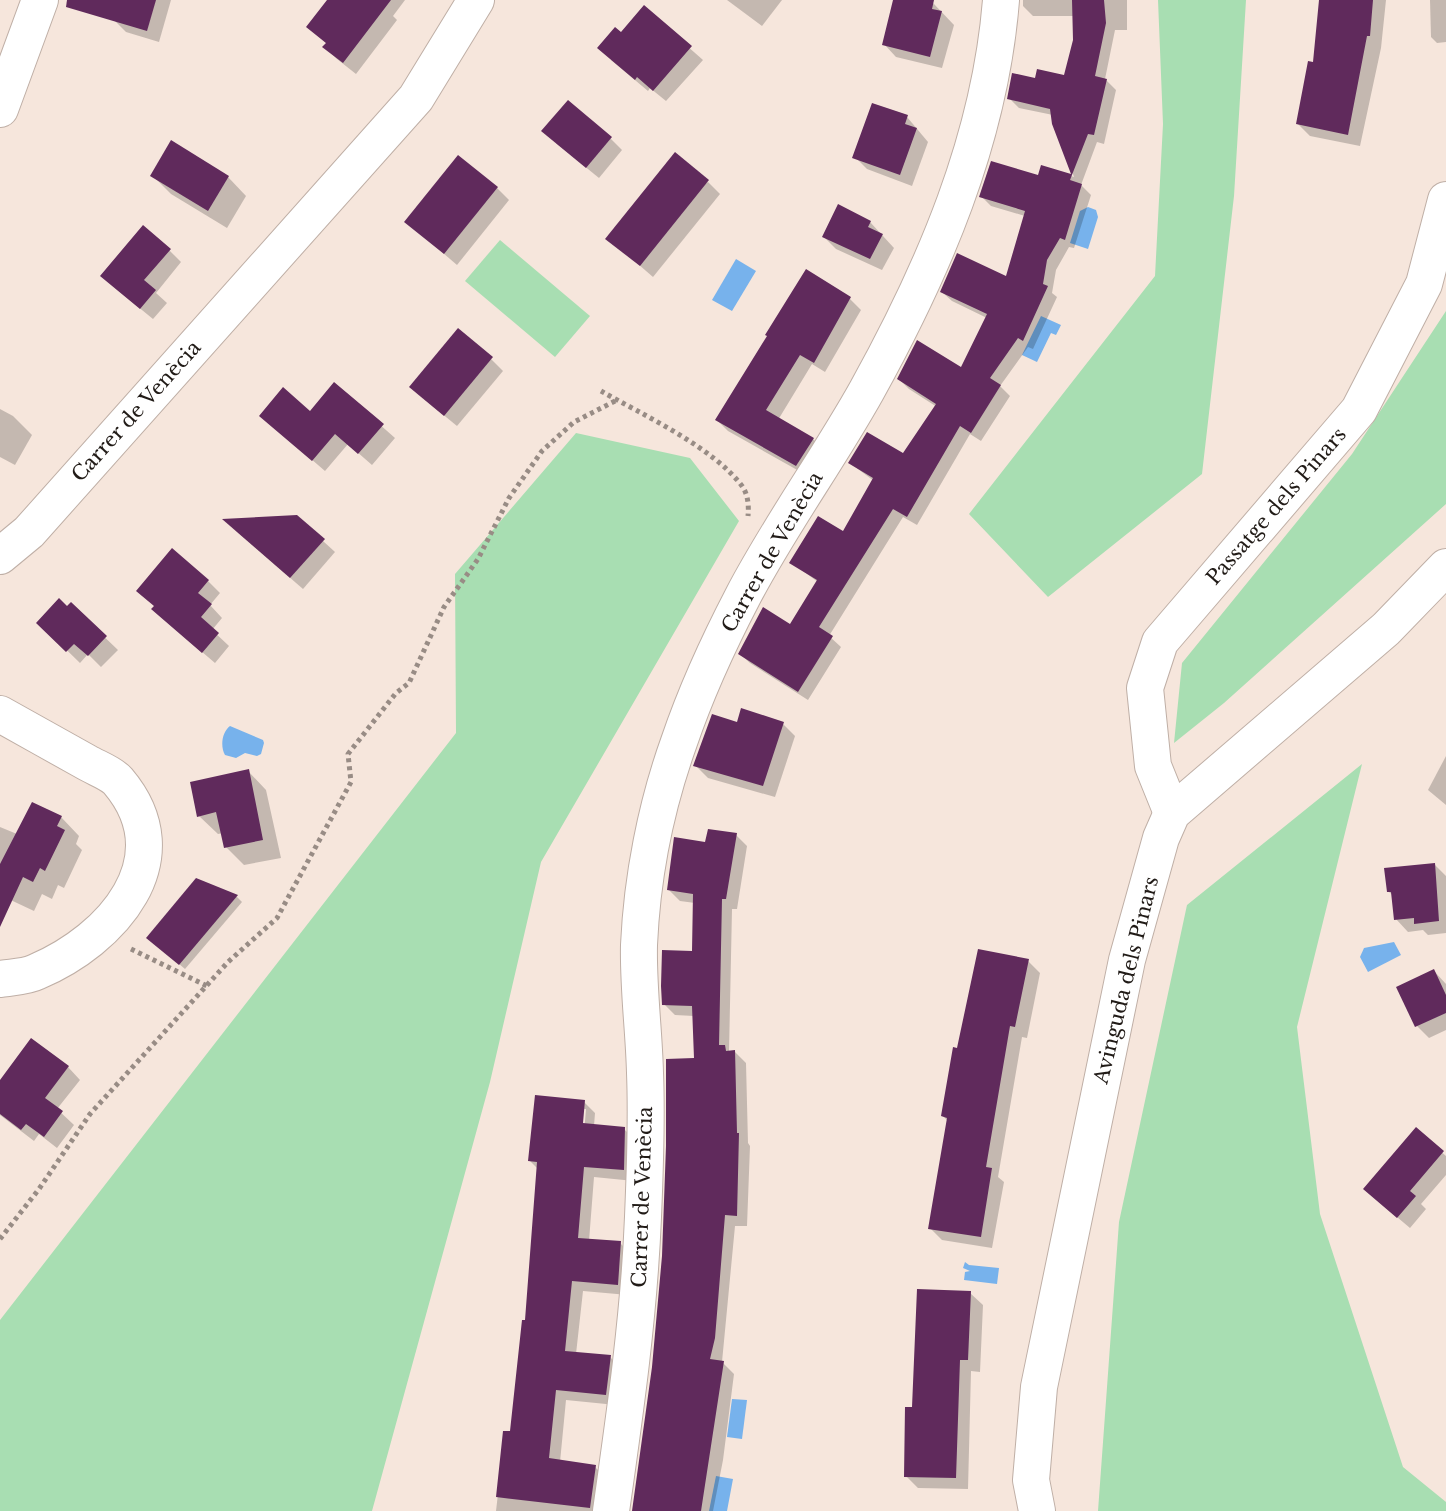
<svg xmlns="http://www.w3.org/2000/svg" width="1446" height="1511" font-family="'Libre Baskerville',serif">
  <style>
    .green { fill: #a8deb2 }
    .water { fill: #77b2ec }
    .shadow { fill: #0003; fill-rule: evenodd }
    .building { fill: #602a5c }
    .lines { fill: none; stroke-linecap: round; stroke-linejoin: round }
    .street-casing { stroke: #bfafa6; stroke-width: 38 }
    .path { stroke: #988c85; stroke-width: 5; stroke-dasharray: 4 4; stroke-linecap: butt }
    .street { stroke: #fff; stroke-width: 36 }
    .labels { text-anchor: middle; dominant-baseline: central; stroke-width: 8; stroke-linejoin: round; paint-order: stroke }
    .street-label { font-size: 20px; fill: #211b17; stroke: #fff }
  </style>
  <rect width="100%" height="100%" fill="#f6e6dc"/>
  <!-- green -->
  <g class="green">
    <path d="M1158 0H1246L1234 196 1202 474 1048 597 969 514 1155 276 1163 124Z"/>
    <path d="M500 240 590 316 555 357 465 281Z"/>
    <path d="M1446 311V504L1224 703 1174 743 1182 663 1352 454Z"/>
    <path d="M576 433 690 458 739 521 541 862 490 1082 372 1511H0V1320L456 733 455 574Z"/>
    <path d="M1362 764 1297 1027 1320 1214 1403 1467 1446 1502V1511H1098L1119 1222 1187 905Z"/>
  </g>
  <!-- water -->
  <g class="water">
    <path d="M1088 207 1096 210 1098 217 1088 249 1070 243 1080 211Z"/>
    <path d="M736 259 756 271 732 311 712 300Z"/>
    <path d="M1041 316 1061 325 1056 335 1051 333 1037 362 1022 355Z"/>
    <path d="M230 726 263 740 264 743 261 754 257 756 245 753 236 758 225 755C220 746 222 732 230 726Z"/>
    <path d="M1394 942 1401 955 1368 972 1360 957 1364 948Z"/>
    <path d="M965 1262 969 1265 999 1268 997 1284 964 1280 965 1272 970 1271 963 1268Z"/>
    <path d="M732 1399 747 1400 742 1439 727 1437Z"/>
    <path d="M716 1476 733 1479 727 1511H709Z"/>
  </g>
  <!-- shadow -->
  <g class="shadow">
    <path d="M120 0H171L159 42 126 32 114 20Z"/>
    <path d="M329 0H405L393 16 397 20 356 74 337 59 325 47 327 44 308 27Z"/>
    <path d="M727 0H782L762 26Z"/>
    <path d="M895 0 933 3 954 25 942 68 896 57 884 44Z"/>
    <path d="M1023 0H1127V30H1115L1105 79 1116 90 1104 144 1097 142 1081 185 1091 195 1074 248 1069 247 1056 270 1052 293 1057 297 1033 349 1028 347 1000 386 1010 396 981 441 970 434 917 525 903 517 829 636 841 647 808 700 750 663 740 654 791 626 818 582 792 563 844 534 874 481 850 463 904 456 937 407 909 389 899 379 962 370 987 318 952 301 942 292 1008 278 1025 216 991 206 981 196 1040 178 1043 167 1074 177 1053 115 1019 108 1009 98 1037 81 1065 77 1075 40V16H1033L1023 6Z"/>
    <path d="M1321 0H1386L1381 48 1360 146 1310 136 1298 124 1314 64Z"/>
    <path d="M1430 0H1446V42L1437 43 1431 37Z"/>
    <path d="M644 8 703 60 666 101 650 88 648 91 611 60 621 35Z"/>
    <path d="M907 117 928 142 912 186 867 169 855 157Z"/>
    <path d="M610 138 622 150 599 178 556 143Z"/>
    <path d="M152 175 228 177 246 196 227 228 171 194Z"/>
    <path d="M708 182 720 194 653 277 608 238Z"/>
    <path d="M497 188 509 200 457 265 407 222Z"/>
    <path d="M870 222 894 248 882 270 836 249 824 237Z"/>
    <path d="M169 250 181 262 156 293 167 303 153 319 115 288Z"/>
    <path d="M850 299 861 310 825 372 812 364 778 420 813 439 824 450 808 476 728 431 717 420Z"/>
    <path d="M491 359 503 371 457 426 424 399Z"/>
    <path d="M335 385 395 438 372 465 348 444 325 471 274 427 311 413Z"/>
    <path d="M0 409 13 416 32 435 15 465 0 457Z"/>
    <path d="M236 531 323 541 335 552 303 589Z"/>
    <path d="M208 581 220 593 210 605 222 618 212 630 229 646 215 663 166 621Z"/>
    <path d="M71 605 118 650 101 667 88 654 80 663 39 623Z"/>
    <path d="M738 724H783L795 736 775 797 708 778 695 765Z"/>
    <path d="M1446 756V805L1428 790Z"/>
    <path d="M248 771 266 790 281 858 244 865 226 847 223 833 218 834 199 816Z"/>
    <path d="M61 817 79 836 76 844 82 850 64 888 58 885 52 899 42 894 34 911 0 895V827L17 834Z"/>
    <path d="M736 835 747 846 737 909H732L729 1053 735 1052 746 1063 748 1143 750 1146 747 1226H735L722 1362 734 1374 723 1460 713 1511H634L696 1060 694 1016 675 1015 664 1004 694 953 695 903 680 901 669 890 707 844Z"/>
    <path d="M1435 865 1446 876V933L1428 935 1423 930 1408 932 1396 919 1394 896 1389 892Z"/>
    <path d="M197 881 237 897 242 902 185 969 154 943Z"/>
    <path d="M1028 961 1040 973 1027 1038 1022 1037 998 1177 1004 1182 992 1248 942 1240 930 1228 948 1121 943 1116Z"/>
    <path d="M1434 971 1446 984V1030L1429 1038 1417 1026 1399 988Z"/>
    <path d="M68 1067 80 1080 57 1109 74 1125 57 1148 39 1134 34 1141 0 1115V1084Z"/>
    <path d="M584 1102 595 1113 594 1126 624 1129 635 1140 634 1181 594 1177 589 1241 620 1243 631 1254 628 1295 583 1291 576 1354 610 1357 621 1368 616 1405 566 1400 560 1462 595 1467 606 1478 602 1511H496L505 1433 512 1434 527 1322 538 1169 530 1161ZM582 1109H586L584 1133H580Z"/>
    <path d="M1416 1130 1446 1156V1175L1421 1204 1426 1209 1410 1228 1378 1201Z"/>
    <path d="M970 1293 983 1305 980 1372 971 1371 968 1489 918 1488 906 1476 914 1409Z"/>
  </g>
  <!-- building -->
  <g class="building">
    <path d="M67 0H156L147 31 66 7Z"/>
    <path d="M327 0H391L343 63 322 47 326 43 306 27Z"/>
    <path d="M893 0H934L932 9 942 11 930 57 882 45Z"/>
    <path d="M1072 0H1104L1106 23 1095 76 1107 79 1094 135 1088 134 1070 180 1082 184 1065 240 1060 238 1047 260 1043 284 1048 286 1023 341 1018 338 990 378 1001 385 971 433 960 426 907 517 893 509 819 627 833 636 798 692 738 654 763 607 790 624 817 580 789 563 818 516 843 531 873 478 848 463 867 432 903 453 936 404 897 379 917 340 961 367 987 314 940 292 957 253 1006 276 1025 211 979 197 991 161 1038 175 1041 165 1071 174 1052 124 1050 109 1007 99 1012 73 1035 78 1037 69 1064 75 1073 40Z"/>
    <path d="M1319 0H1373L1370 36H1367L1348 135 1296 124 1308 61 1313 62Z"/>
    <path d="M644 5 692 46 653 91 637 77 635 80 597 48 615 27 621 32Z"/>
    <path d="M568 100 612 137 586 168 541 131Z"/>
    <path d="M872 103 908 115 905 124 917 128 900 175 852 158Z"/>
    <path d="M171 140 229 176 208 211 150 176Z"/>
    <path d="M675 152 709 180 640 266 605 239Z"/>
    <path d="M458 155 498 187 444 254 404 222Z"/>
    <path d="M838 204 871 221 868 227 883 234 870 259 822 237Z"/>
    <path d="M143 225 171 249 144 280 156 290 140 309 100 276Z"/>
    <path d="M806 269 851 297 814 363 800 355 766 410 814 438 796 466 715 420 767 336 765 335Z"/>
    <path d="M458 328 493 357 444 416 409 387Z"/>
    <path d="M334 382 384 424 358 454 335 434 312 461 259 416 283 387 310 411Z"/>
    <path d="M297 515 325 539 290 578 222 519Z"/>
    <path d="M172 548 209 580 198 593 212 604 201 617 219 633 202 653 151 609 154 606 136 591Z"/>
    <path d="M59 598 67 606 71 602 107 636 88 656 74 644 66 652 36 623Z"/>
    <path d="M741 708 784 722 763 786 693 766 712 714 737 722Z"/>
    <path d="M249 769 263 840 224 848 216 812 197 817 190 782Z"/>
    <path d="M32 802 62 816 57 826 65 830 45 871 40 868 33 882 23 877 0 927V864Z"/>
    <path d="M708 829 737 833 726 899H722L719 1045H725L726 1051 735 1050 737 1133H739L737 1216 725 1215 715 1338 710 1359 724 1361 701 1511H632L652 1367 662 1256 666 1146V1059L694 1058 692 1006 662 1005 661 986 662 950 692 951 693 894 667 890 674 837 705 842Z"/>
    <path d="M1435 863 1439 921 1414 924V918L1394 920 1391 892H1387L1384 868Z"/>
    <path d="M196 878 238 895 179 965 146 938Z"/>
    <path d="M978 949 1029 959 1015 1027 1010 1026 986 1167 992 1168 981 1237 928 1229 947 1118 941 1116 953 1047 957 1048Z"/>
    <path d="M1434 969 1446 995V1013L1415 1027 1396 987Z"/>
    <path d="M31 1038 69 1066 45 1098 63 1111 44 1137 26 1124 21 1130 0 1114V1080Z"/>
    <path d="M535 1095 585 1100 583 1123 625 1127 624 1170 584 1167 578 1238 621 1241 618 1285 572 1281 565 1351 611 1355 606 1395 556 1390 549 1458 596 1465 590 1508 496 1497 503 1431H510L522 1320H525L537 1162 528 1161Z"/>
    <path d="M1416 1127 1444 1151 1410 1191 1416 1196 1397 1218 1363 1189Z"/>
    <path d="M917 1289 971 1291 968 1360H960L956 1478 904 1477 905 1407H912Z"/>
  </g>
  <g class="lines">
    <defs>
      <g id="street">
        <path d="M0 109 40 0"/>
        <path d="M0 556 29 532 416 98 476 0"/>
        <path d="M0 714C29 730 57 746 86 762 96 768 111 773 118 781 184 859 112 940 36 972 26 977 11 977 0 979"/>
        <path d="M1172 813 1153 766 1145 688 1160 642 1359 410 1424 284 1446 200"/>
        <path d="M611 1511C625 1413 639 1316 643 1217 645 1170 647 1121 645 1073 644 1031 638 988 639 945 642 878 656 806 679 742 696 692 719 642 743 596 780 525 828 460 867 390 934 269 990 139 1001 0"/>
        <path d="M1037 1511 1031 1480 1039 1387 1127 960 1161 838 1172 813 1386 629 1446 567"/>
      </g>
    </defs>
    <!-- street casing -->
    <use href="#street" class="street-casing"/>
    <!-- path -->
    <g class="path">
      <path d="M601 391C643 415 713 447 742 486 748 494 749 506 748 516"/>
      <path d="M131 949 207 986"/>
      <path d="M0 1239 39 1189 90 1114 228 962 277 918 351 782 348 754 396 693 409 683 444 607 478 559 509 498 542 451 574 422 617 400"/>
    </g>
    <!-- street -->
    <use href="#street" class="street"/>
  </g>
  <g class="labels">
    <!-- street labels -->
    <g class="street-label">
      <text transform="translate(136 411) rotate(-48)">Carrer de Venècia</text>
      <text transform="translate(1276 506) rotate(-49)">Passatge dels Pinars</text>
      <text transform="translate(772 552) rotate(-60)">Carrer de Venècia</text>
      <text transform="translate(1126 980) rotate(-76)">Avinguda dels Pinars</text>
      <text transform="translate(642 1197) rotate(-88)">Carrer de Venècia</text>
    </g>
  </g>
</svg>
